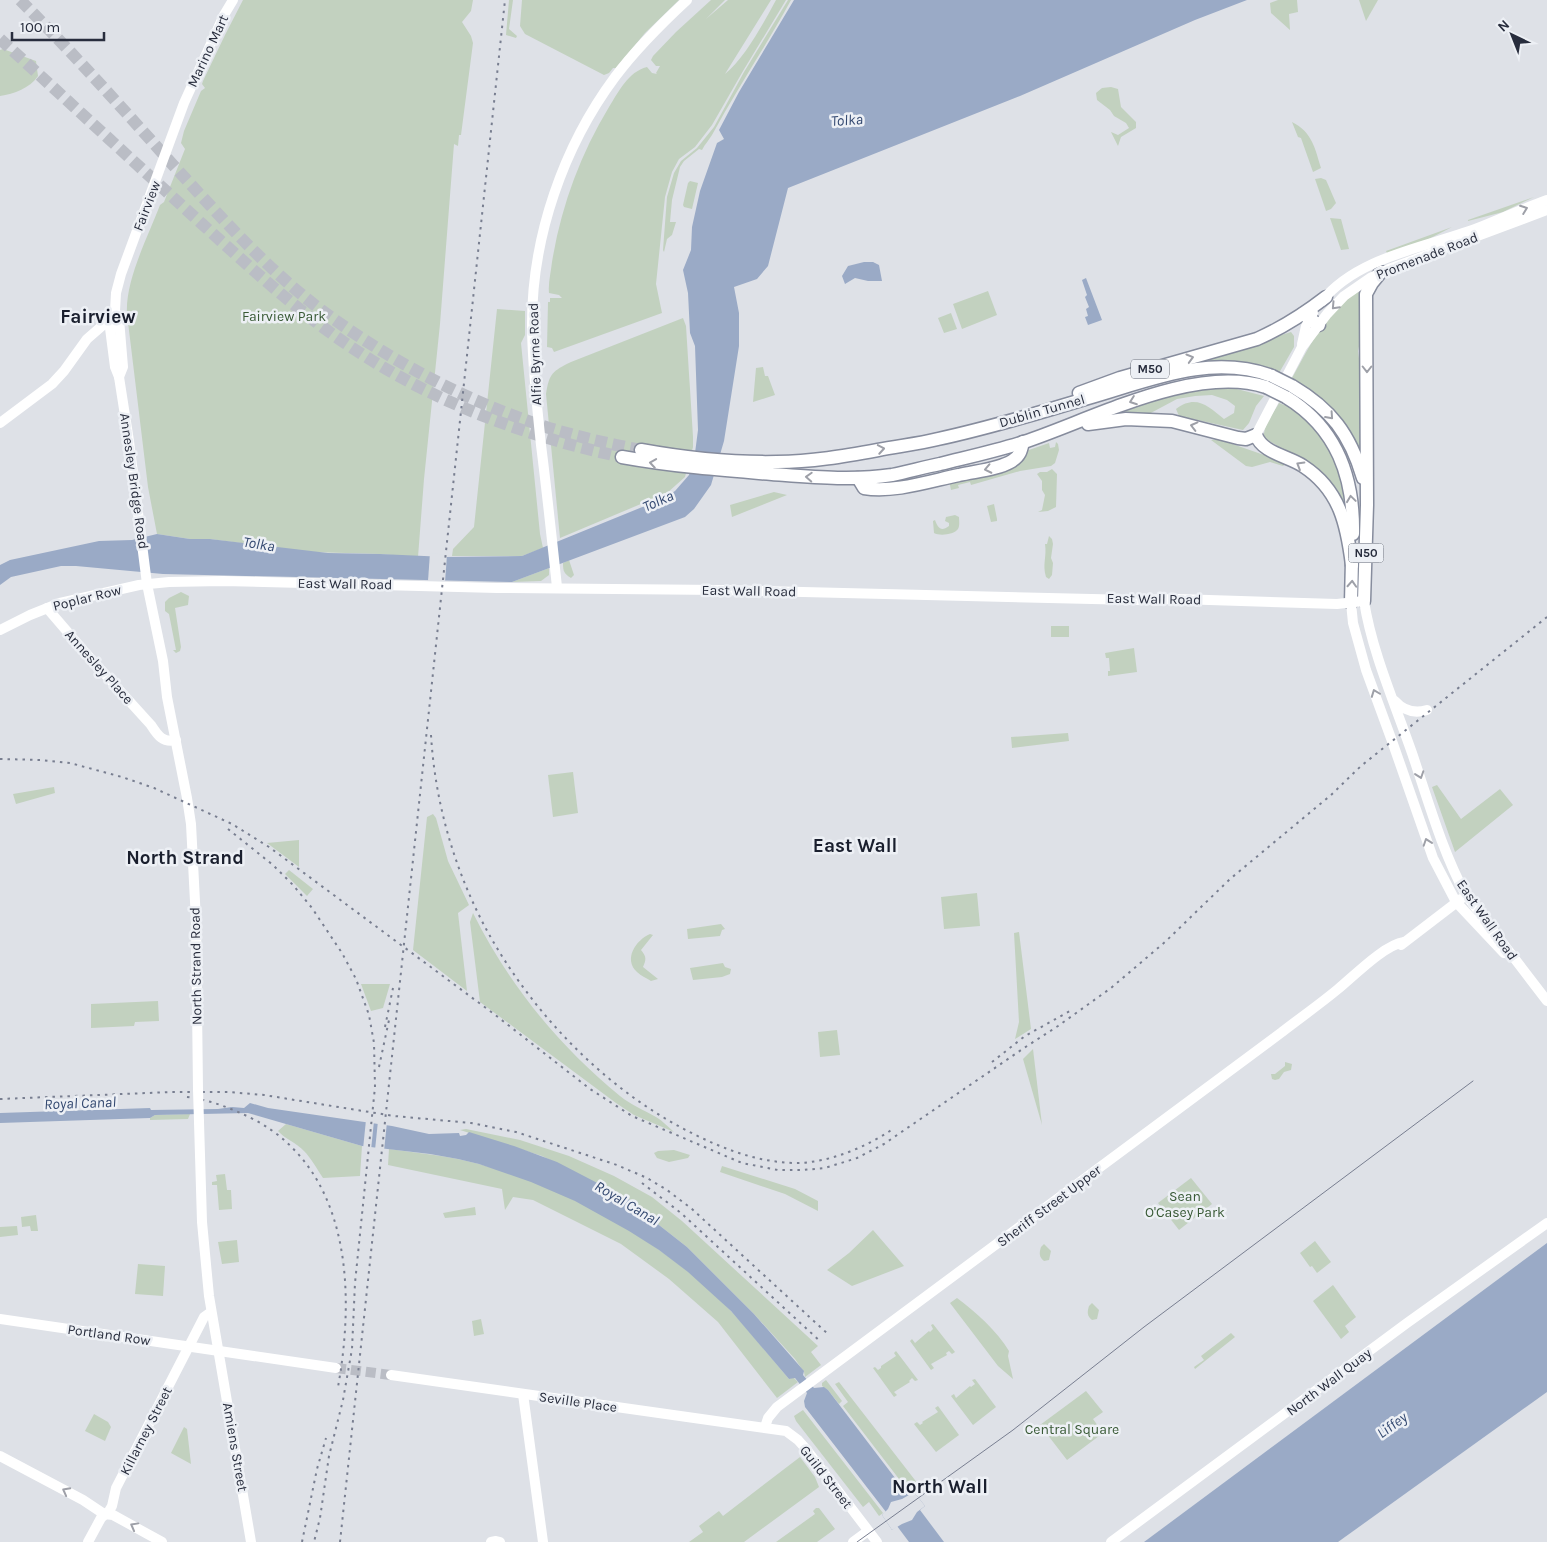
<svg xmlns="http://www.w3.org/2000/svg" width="1547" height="1542" font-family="Karla,sans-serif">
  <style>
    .green { fill: #c2d1bf }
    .water { fill: #9aaac6 }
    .pier { fill: #dee1e7 }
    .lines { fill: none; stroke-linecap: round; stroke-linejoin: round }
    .secondary-tunnel { stroke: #babdc5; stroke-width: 10; stroke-dasharray: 10 5; stroke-linecap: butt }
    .highway-tunnel { stroke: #babdc5; stroke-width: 12; stroke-dasharray: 12 6; stroke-linecap: butt }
    .highway-casing { stroke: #868c9d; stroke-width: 15 }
    .secondary { stroke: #fff; stroke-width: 10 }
    .highway { stroke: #fff; stroke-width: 12 }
    .tram { stroke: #787e90; stroke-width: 1 }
    .rail { stroke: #787e90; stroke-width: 2; stroke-dasharray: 2.5 5; stroke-linecap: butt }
    .highway-bridge-casing { stroke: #868c9d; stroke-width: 15; stroke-linecap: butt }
    .secondary-bridge { stroke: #fff; stroke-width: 10 }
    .highway-bridge { stroke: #fff; stroke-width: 12 }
    .oneway { stroke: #9ea0a8 }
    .labels { text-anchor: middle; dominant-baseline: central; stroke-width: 5; stroke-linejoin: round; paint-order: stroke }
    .shield { fill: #edf0f5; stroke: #636874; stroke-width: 1 }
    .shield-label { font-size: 12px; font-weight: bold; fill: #282d3d }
    .street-label { font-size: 14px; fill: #282d3d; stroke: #edf0f5 }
    .park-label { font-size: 14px; fill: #385935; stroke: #edf0f5 }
    .water-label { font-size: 15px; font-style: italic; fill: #334870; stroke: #edf0f5 }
    .district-label { font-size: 19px; font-weight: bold; fill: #1a1f2e; stroke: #edf0f5 }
  </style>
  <rect width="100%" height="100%" fill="#dee1e7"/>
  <!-- green -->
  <g class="green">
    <path d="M243 0H473L471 11 462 22 471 36 473 43 461 135H459L458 146 454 144 440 324 424 479 418 557 380 554 311 552 210 539H190L157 534 148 487 127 314C125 280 148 237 160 205L164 202 185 149 181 143 184 131 201 91 205 88 202 84 203 81 225 35Z"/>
    <path d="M509 0H513L509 29 517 36 516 38 506 35Z"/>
    <path d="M522 0H679L645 33 616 68H613L609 73 604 75 525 34 520 26Z"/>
    <path d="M711 0H725L706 19 728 0H771L725 74C745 58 764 22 776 0H786L743 71 712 125 695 147 679 159 672 172 665 197 656 284 662 313 554 352 552 348 547 347 548 302H550V298H562L559 295 549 293C548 283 551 272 552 262 561 207 580 155 609 107 619 91 628 72 647 67L652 73 657 74 656 73 660 66H656L651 60 653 56 676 32Z"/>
    <path d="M788 0H791C766 46 737 89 712 135 709 140 705 144 702 150L699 149 684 161 680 167 672 200 670 222H676L672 235 667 239 664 252 663 250 667 197 674 173 681 161 697 148 714 127 744 72Z"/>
    <path d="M1278 0H1297L1298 12 1289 14 1290 30 1271 13 1270 3Z"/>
    <path d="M1359 0H1378L1366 21Z"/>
    <path d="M3 49 36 61 38 76C30 88 14 94 0 96V50Z"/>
    <path d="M1111 87 1118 89 1121 107 1136 122V128L1121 137 1118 146 1111 132 1118 135 1129 128 1126 123 1114 116 1110 110 1097 100 1096 93 1102 88Z"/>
    <path d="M1292 122C1312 132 1315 148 1321 168L1313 172 1301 138 1298 137Z"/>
    <path d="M1321 178 1326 180 1336 203 1331 209 1326 211 1315 179Z"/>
    <path d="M690 181 698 183 692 209 684 207 683 205 688 183Z"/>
    <path d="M1534 197 1503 212 1468 221V220Z"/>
    <path d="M1330 218 1341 219 1349 249 1341 250Z"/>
    <path d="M1452 227 1421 243 1388 255 1386 251Z"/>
    <path d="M1360 289 1361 337 1358 351 1360 366 1361 457 1318 396 1292 378C1304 357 1315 333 1331 315 1340 305 1350 297 1360 289Z"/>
    <path d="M988 291 997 315 962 329 953 304Z"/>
    <path d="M497 309 525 311V335L521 343 540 534 543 548 522 556H452L453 549 474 527Z"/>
    <path d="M951 313 957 329 944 333 938 318Z"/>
    <path d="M683 318 686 326 693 437V447L685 477 667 493 560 538 546 394C549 373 553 371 571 362Z"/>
    <path d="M1291 332 1294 336V347L1279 373 1202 362 1205 357 1240 348Z"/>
    <path d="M763 367 765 376H768L775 395 753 402 756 368Z"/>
    <path d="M1210 388H1233L1264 396 1256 406 1249 423 1243 430 1179 416 1176 409C1196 394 1208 406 1224 419L1234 413 1235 406 1227 400 1212 395 1195 396 1177 399 1147 415H1117C1150 401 1175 392 1210 388Z"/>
    <path d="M1285 402C1307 419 1327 438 1338 463 1344 476 1347 501 1350 515L1294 455 1264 438C1263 425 1273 414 1279 403L1284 405Z"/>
    <path d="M1218 439 1287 463 1283 466 1270 462 1252 467 1246 466 1211 440Z"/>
    <path d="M1056 442 1058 444 1059 450 1055 463 1051 466 1020 471 971 485 970 482 958 485 959 488 951 490 949 480 972 474 973 479 978 478V473L1026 451 1049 443 1050 448 1055 447Z"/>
    <path d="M1052 469 1057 474 1056 507 1048 511 1038 512 1042 510 1045 495 1042 490V481L1037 474 1040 472H1047Z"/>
    <path d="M774 492 787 495 732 517 730 505Z"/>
    <path d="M994 504 997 519V521L991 522 987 506Z"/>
    <path d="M955 515 959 517C959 520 960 526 958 529 954 535 939 536 934 533L933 521 935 520C938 528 941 532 949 526V523L945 521 946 517Z"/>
    <path d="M1049 536 1052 539 1053 544 1051 558 1053 563 1052 575 1049 579 1046 577C1042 564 1047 557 1045 544H1047Z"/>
    <path d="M569 560 574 575 571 578C564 574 563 571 563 563Z"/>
    <path d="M549 568V575L541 581 512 582Z"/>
    <path d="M181 592 189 596 188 605 175 608 181 647 180 651 176 653 173 650H176L169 614 165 611V602L169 598Z"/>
    <rect x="1051" y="626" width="18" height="11"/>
    <path d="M1134 648 1137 672 1108 676V671H1110L1109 658H1106L1105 653Z"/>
    <path d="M1068 733 1069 741 1012 748 1011 737Z"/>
    <path d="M573 772 578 813 553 817 548 775Z"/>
    <path d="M1437 785 1461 819 1500 789 1513 805 1455 852 1432 787Z"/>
    <path d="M54 787 55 793 16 804 13 794Z"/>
    <path d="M433 814 436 818 448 861 469 905 458 913 467 991 413 950 427 817Z"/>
    <path d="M299 840V867L267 843Z"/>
    <path d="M289 870 313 889 307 896 285 874Z"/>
    <path d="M977 893 980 926 944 929 941 897Z"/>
    <path d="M473 913C509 985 558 1045 620 1096 631 1105 644 1110 656 1117 663 1121 668 1127 674 1132L634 1115 616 1103 480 1002 470 922Z"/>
    <path d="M721 924 725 929 722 930 720 936 688 939 687 929Z"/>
    <path d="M1019 932 1031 1029 1015 1039 1019 1022 1014 933Z"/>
    <path d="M650 934 653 935 641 950C647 957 646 960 643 967L658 979 651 981C647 978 641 976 637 972 623 959 636 940 650 934Z"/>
    <path d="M723 963 725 967 731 969 730 974 722 977 693 980 690 968Z"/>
    <path d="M361 984H390L383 1008 371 1011Z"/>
    <path d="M158 1001 159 1021 135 1022 134 1026 91 1028V1004Z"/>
    <path d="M837 1030 840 1055 820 1057 818 1032Z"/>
    <path d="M1033 1049 1042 1125 1023 1059Z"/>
    <path d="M1285 1062 1292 1064 1291 1070 1284 1072 1279 1079 1275 1080 1272 1079 1271 1074H1275L1285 1066Z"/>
    <path d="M190 1114 188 1119 150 1120V1118L155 1115Z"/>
    <path d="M286 1124 362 1146 360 1176 323 1178C317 1169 311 1158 304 1151 297 1143 285 1139 278 1131Z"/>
    <path d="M466 1129 520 1140 569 1156 614 1176 652 1197 682 1221 818 1346 811 1352 821 1365 805 1377 804 1372 795 1359 754 1314 687 1247 636 1207 632 1201 542 1156 460 1130Z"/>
    <path d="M389 1149C419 1153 449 1156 479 1164 561 1186 648 1234 711 1291 740 1318 763 1349 789 1379L793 1377 798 1382 777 1398 718 1322 669 1279 621 1244 533 1200 513 1197 505 1210 502 1189 388 1165Z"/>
    <path d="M674 1150 690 1155 688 1158 669 1162 657 1158 654 1153 658 1151Z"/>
    <path d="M722 1166 795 1189 818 1201V1211L785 1194 720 1172Z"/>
    <path d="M225 1174 227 1190H231L232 1209 219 1210 217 1185H212V1182L217 1181 216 1175Z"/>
    <path d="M1191 1178 1212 1204 1179 1230 1158 1203Z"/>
    <path d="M475 1207 476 1215 445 1218 443 1213Z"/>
    <path d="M36 1215 38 1231H31L30 1226 22 1227 21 1217Z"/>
    <path d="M17 1226 18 1235 0 1237V1227Z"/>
    <path d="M873 1230 904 1266 852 1286 827 1270 849 1253Z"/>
    <path d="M237 1240 239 1262 222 1264 218 1242Z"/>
    <path d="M1315 1241 1331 1262 1317 1273 1312 1266 1310 1267 1300 1253Z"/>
    <path d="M1044 1244 1051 1251 1049 1260 1044 1261C1039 1257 1039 1253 1041 1247Z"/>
    <path d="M138 1264 165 1266 163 1296 135 1294Z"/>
    <path d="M1333 1285 1356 1317 1345 1326 1349 1332 1341 1339 1313 1301Z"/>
    <path d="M957 1298C976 1312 997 1331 1009 1351L1008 1356 1013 1379 998 1366 950 1303Z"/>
    <path d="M1092 1303 1099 1310 1097 1319 1092 1320C1087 1316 1087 1312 1089 1306Z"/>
    <path d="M481 1319 484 1334 474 1336 472 1321Z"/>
    <path d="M933 1324 955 1352 952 1354 949 1351 946 1353 947 1355 931 1364 934 1368 931 1370 910 1341 912 1339 915 1343 929 1331 930 1332 933 1329 931 1325Z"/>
    <path d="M1231 1333 1235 1337 1195 1369 1194 1367 1204 1360 1201 1356Z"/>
    <path d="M896 1351 918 1380 915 1381 912 1378 909 1381 910 1382 894 1392 897 1395 894 1397 873 1368 875 1367 878 1370 881 1368V1366L896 1356 894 1353Z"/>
    <path d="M975 1379 996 1407 973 1425 951 1396 954 1394 956 1398 970 1386 971 1387 975 1384 972 1380Z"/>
    <path d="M826 1380 842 1401 839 1404 828 1390 822 1386V1383Z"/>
    <path d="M839 1382 918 1484 909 1492 843 1406 848 1402 835 1384Z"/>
    <path d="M1086 1391 1103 1412 1093 1419 1103 1433 1067 1460 1040 1425Z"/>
    <path d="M938 1406 959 1435 936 1452 914 1424 917 1422 920 1425 923 1423 922 1422 938 1412 935 1408Z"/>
    <path d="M803 1410 883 1513 879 1516 869 1502 863 1507 796 1421 794 1416Z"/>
    <path d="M94 1414 108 1422 111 1427 105 1441 85 1431Z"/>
    <path d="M184 1427 187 1429 191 1464 171 1453Z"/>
    <path d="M800 1457 815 1477 819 1487 744 1542H689L703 1532 699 1526 719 1511 723 1516Z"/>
    <path d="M816 1508H819L835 1529 817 1542H776L815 1514 813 1511Z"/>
  </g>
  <!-- water -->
  <g class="water">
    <path d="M794 0H1247L1195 20 1020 96 788 188 768 266 757 279 734 287 739 313V346L724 441 711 485 694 509 685 517 512 582 163 574 76 566H61L11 577 0 585V565L10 560 99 541 132 540 157 534 190 539H210L328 553 380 554 446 557 522 556 662 499 675 491 689 475 695 453 698 430 695 346 690 333 688 293 683 270 691 250 692 227 700 191 717 143 724 139 719 130 739 92Z"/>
    <path d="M864 262H873L879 265 882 281H868L855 278 845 284 842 276 848 266Z"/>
    <path d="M1086 278 1102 320 1088 325 1085 317 1088 316 1086 309 1089 307 1085 297 1087 295 1082 280Z"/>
    <path d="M250 1103 268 1108 392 1126 429 1134 459 1133 460 1136 466 1135 469 1132 514 1146 557 1162 632 1201 636 1207 687 1247 754 1314 804 1371 803 1375 814 1388 824 1387 828 1390 908 1495 914 1492 925 1506 920 1510 944 1542H909L897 1526 892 1530 882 1515 886 1512 805 1407 804 1401 807 1393 795 1378 789 1379 731 1311 688 1272 659 1250 629 1231 575 1201 531 1182 479 1164 458 1159 430 1154 362 1146 248 1113 155 1115 150 1118 0 1123V1113L150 1108 151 1110 218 1109 232 1107 244 1108Z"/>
    <path d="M1547 1243V1392L1338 1542H1144Z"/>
  </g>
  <!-- pier -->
  <g class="pier">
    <path d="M430 553 447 555 445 582 428 581Z"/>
    <path d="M366 1120 374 1121 371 1150 363 1149Z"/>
    <path d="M378 1121 387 1122 384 1151 375 1150Z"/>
    <path d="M914 1492 925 1506 917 1512 912 1520 902 1524 892 1530 882 1515 888 1509 891 1502 902 1499Z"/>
  </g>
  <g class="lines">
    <!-- secondary-tunnel -->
    <path class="secondary-tunnel" d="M336 1368 391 1375"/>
    <!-- highway-tunnel -->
    <g class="highway-tunnel">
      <path d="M20 0C73 53 123 109 173 165 218 214 263 265 316 306 386 359 465 401 549 428 579 437 610 444 641 450"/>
      <path d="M0 39C67 100 134 162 201 223 251 268 300 314 357 351 438 404 528 437 622 457"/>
    </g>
    <defs>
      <g id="highway">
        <path d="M1303 314 1319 325"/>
        <path d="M1292 386C1331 409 1350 434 1363 478"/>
        <path d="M1079 393 1120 378 1257 339C1282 328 1304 314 1326 297"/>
        <path d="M1286 397C1337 428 1354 477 1353 534"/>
        <path d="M1088 424 1126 419 1172 421 1238 438 1246 439 1256 435C1262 453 1288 456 1303 466 1340 490 1347 525 1352 565"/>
        <path d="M641 450C685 458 731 463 777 462 811 462 845 456 878 450 898 446 918 444 938 439 989 428 1039 413 1088 398 1148 381 1210 353 1272 376"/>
        <path d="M622 457C672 466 721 470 772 474 812 477 852 481 892 475 908 472 924 467 940 464 968 457 996 451 1024 442 1093 419 1195 364 1266 387"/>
        <path d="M858 478 864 488C894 493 930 481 959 475 976 471 997 470 1012 461 1020 456 1021 451 1023 442"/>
        <path d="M1364 601 1367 505 1366 294 1372 283 1381 272"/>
        <path d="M1351 603 1352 559"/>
      </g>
    </defs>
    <!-- highway casing -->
    <use href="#highway" class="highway-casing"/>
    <!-- secondary -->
    <g class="secondary">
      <path d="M1322 301C1359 255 1431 247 1483 226 1504 217 1525 208 1547 200"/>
      <path d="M115 311 119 319 123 367 119 377"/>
      <path d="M1302 344 1306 326 1313 313"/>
      <path d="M0 423 52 384 64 371 87 339 110 319"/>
      <path d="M1256 435 1302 347 1327 314 1344 296 1370 278 1389 269 1547 210"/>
      <path d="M557 587C552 540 547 492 541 445 537 405 532 364 532 324 532 237 563 147 615 77 636 49 661 24 687 0"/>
      <path d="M1351 603 1353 623 1366 670 1392 741 1433 858 1456 902 1504 953"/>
      <path d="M47 608 83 650 151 725C158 736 163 743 176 740"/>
      <path d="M0 630 30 615 60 603 139 585 169 582 223 581 497 588 720 590 1135 600 1178 599 1337 604 1364 601C1372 652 1395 704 1412 753 1428 800 1442 851 1466 895L1547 1001"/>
      <path d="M1395 701C1404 711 1414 714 1427 710"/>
      <path d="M1401 945 1461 899"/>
      <path d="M198 1089 196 921 191 824 187 798 167 697 163 661 147 584 129 441 119 377 115 367 110 328V319L115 311 116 293 121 274 184 103 224 15 233 0"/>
      <path d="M199 1122 202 1222 209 1296 251 1542"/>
      <path d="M0 1319 336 1368"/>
      <path d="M391 1375 786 1431 798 1440 806 1449 877 1542"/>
      <path d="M523 1394 543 1542"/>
      <path d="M765 1427 768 1418 777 1407 1282 1032C1300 1018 1320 1004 1338 989 1354 976 1384 945 1404 942"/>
      <path d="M0 1456 83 1500 104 1514 113 1515 162 1542"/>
      <path d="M88 1542 101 1518 109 1511 112 1506 116 1488 204 1317 211 1312"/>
      <path d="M491 1542 496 1541 500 1542"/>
      <path d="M853 1542 868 1531"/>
      <path d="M1111 1542 1407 1323 1547 1223"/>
    </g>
    <!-- highway -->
    <use href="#highway" class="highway"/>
    <!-- tram -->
    <path class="tram" d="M857 1542 1013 1430 1144 1327 1473 1081"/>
    <!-- rail -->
    <g class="rail">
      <path d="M431 735C435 802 454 868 485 927 533 1016 611 1096 704 1139 734 1153 765 1163 798 1163 831 1162 866 1147 893 1129"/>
      <path d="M0 759 41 760 70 763 122 777 154 788 232 824 269 847 494 1014 590 1089 632 1116 742 1163 778 1170H803L825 1168 857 1158 884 1144 1024 1048 1058 1026 1111 988 1165 942 1230 879 1331 795 1361 766 1547 617"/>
      <path d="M228 829 273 865 293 885 312 908 342 953 356 979 369 1015 374 1043 375 1087 355 1283 352 1349 343 1400 329 1456 320 1518 314 1542"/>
      <path d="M385 1027 393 988"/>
      <path d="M992 1062 1025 1036 1070 1011"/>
      <path d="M379 1067 389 1020"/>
      <path d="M187 1097C211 1100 233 1109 255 1120 351 1172 355 1292 338 1387"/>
      <path d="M0 1099 172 1092H228L264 1095 394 1116 471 1123 516 1132 617 1165 647 1178 667 1190 692 1209 829 1335"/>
      <path d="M642 1183 681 1213 821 1342"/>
      <path d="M302 1542 317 1469 326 1438"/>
      <path d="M340 1542 505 0"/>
    </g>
    <defs>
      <g id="highway-bridge">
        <path d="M1272 376 1292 386"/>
        <path d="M1266 387 1286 397"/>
      </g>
    </defs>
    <!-- highway-bridge casing -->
    <use href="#highway-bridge" class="highway-bridge-casing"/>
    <!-- secondary-bridge -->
    <path class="secondary-bridge" d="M198 1089 199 1122"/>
    <!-- highway-bridge -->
    <use href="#highway-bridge" class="highway-bridge"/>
  </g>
  <!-- one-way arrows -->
  <defs><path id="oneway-chevron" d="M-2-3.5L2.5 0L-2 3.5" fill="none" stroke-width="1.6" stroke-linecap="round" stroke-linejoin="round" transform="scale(1.25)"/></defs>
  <g class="oneway">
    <use href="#oneway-chevron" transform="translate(1524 209) rotate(-21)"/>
    <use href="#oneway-chevron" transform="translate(1335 306) rotate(133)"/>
    <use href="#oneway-chevron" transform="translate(1190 358) rotate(-16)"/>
    <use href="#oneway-chevron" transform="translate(1367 369) rotate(90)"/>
    <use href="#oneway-chevron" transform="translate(1133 401) rotate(160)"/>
    <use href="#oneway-chevron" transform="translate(1330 416) rotate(48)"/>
    <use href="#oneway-chevron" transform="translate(1194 426) rotate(-166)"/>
    <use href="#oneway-chevron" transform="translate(881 449) rotate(-10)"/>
    <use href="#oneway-chevron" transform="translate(653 463) rotate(-171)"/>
    <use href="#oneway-chevron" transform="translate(1300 465) rotate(-149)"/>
    <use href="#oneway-chevron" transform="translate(988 469) rotate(168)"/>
    <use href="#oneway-chevron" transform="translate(809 477) rotate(-177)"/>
    <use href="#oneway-chevron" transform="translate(1351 499) rotate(-98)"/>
    <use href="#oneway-chevron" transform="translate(1352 584) rotate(-87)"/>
    <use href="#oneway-chevron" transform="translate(1375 693) rotate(-111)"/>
    <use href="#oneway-chevron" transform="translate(1420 775) rotate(71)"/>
    <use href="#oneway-chevron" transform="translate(1427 842) rotate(-109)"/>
    <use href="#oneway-chevron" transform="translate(66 1491) rotate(-152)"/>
    <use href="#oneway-chevron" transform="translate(134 1526) rotate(-151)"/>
  </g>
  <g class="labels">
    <!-- shield labels -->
    <g class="shield">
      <rect x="1131" y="359.5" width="38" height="19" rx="4"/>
      <rect x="1348.5" y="543.5" width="35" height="19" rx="4"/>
    </g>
    <g class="shield-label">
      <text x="1150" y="369">M50</text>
      <text x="1366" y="553">N50</text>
    </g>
    <!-- street labels -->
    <g class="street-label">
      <text transform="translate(208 51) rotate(-65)">Marino Mart</text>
      <text transform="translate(147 206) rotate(-69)">Fairview</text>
      <text transform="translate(1427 256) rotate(-21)">Promenade Road</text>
      <text transform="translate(535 354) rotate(-92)">Alfie Byrne Road</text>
      <text transform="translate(1042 411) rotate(-16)">Dublin Tunnel</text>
      <text transform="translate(134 481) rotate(82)">Annesley Bridge Road</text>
      <text transform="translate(345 584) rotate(1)">East Wall Road</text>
      <text transform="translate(749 591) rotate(1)">East Wall Road</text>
      <text transform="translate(87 598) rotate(-14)">Poplar Row</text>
      <text transform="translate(1154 599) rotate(1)">East Wall Road</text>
      <text transform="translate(99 667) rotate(48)">Annesley Place</text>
      <text transform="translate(1487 920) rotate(55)">East Wall Road</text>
      <text transform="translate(196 966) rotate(-91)">North Strand Road</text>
      <text transform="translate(1049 1206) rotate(-37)">Sheriff Street Upper</text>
      <text transform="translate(109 1335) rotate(8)">Portland Row</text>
      <text transform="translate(1329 1382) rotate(-37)">North Wall Quay</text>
      <text transform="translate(578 1402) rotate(8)">Seville Place</text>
      <text transform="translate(146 1431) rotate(-63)">Killarney Street</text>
      <text transform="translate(235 1447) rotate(80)">Amiens Street</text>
      <text transform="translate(826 1477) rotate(52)">Guild Street</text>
    </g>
    <!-- park labels -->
    <g class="park-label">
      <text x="284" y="316">Fairview Park</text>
      <text x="1185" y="1196">Sean<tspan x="1185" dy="16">O'Casey Park</tspan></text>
      <text x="1072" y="1429">Central Square</text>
    </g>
    <!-- water labels -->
    <g class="water-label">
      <text transform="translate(847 120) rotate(-4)">Tolka</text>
      <text transform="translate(658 501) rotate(-24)">Tolka</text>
      <text transform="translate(259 544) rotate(9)">Tolka</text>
      <text transform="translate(80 1103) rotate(-2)">Royal Canal</text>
      <text transform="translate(627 1203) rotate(31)">Royal Canal</text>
      <text transform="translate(1392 1425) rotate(-36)">Liffey</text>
    </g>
    <!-- district labels -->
    <g class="district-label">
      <text x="98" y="317">Fairview</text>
      <text x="855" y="846">East Wall</text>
      <text x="185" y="858">North Strand</text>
      <text x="940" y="1487">North Wall</text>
    </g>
  </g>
  <!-- north arrow -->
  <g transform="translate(1512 35) rotate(317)" stroke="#edf0f5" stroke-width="4" paint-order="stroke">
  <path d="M0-4L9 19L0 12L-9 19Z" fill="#282d3d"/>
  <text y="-8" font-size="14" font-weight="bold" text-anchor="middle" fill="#282d3d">N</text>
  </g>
  <!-- scale -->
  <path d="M12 32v8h92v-8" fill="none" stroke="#282d3d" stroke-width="2.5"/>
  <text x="20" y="32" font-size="15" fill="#282d3d" stroke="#edf0f5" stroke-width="4" paint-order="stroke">100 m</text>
</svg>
